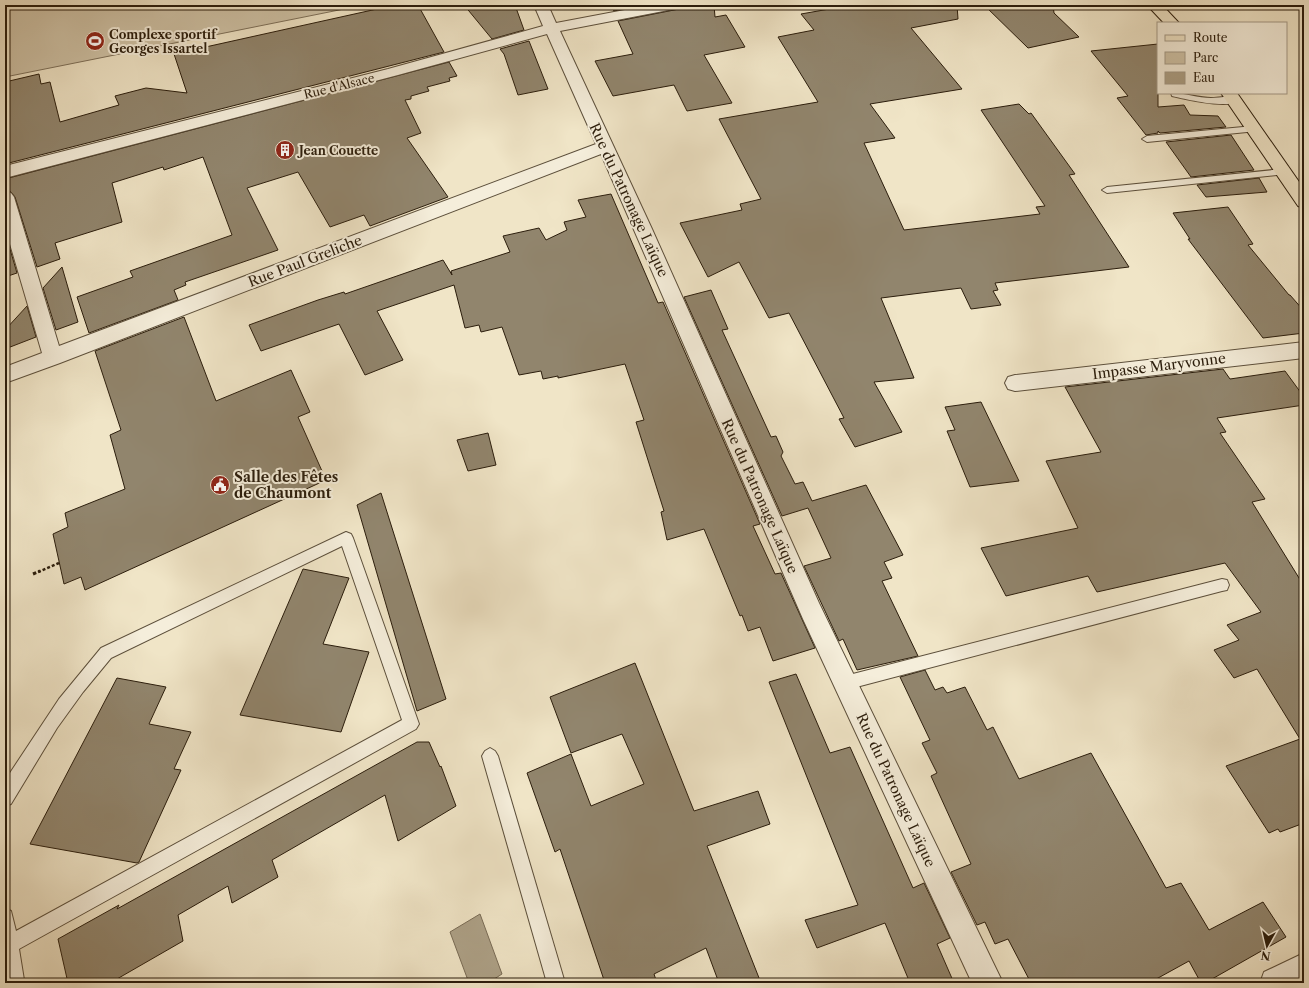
<svg xmlns="http://www.w3.org/2000/svg" width="1309" height="988" font-family="'Libre Caslon Text',serif">
  <style>
    .green { fill: #cfc3a7; stroke: #7d705a }
    .water { fill: #ada187; stroke: #796c56 }
    .building { fill: #91856d; stroke: #2b1d0c }
    .lines { fill: none; stroke-linecap: round; stroke-linejoin: round }
    .service-casing { stroke: #5c4f3b; stroke-width: 2 }
    .minor-casing { stroke: #5c4f3b; stroke-width: 2 }
    .primary-casing { stroke: #2b1d0c; stroke-width: 2 }
    .path-far1 { stroke: #2b1d0c; stroke-width: 2.5; stroke-dasharray: 3 2; stroke-linecap: butt }
    .path { stroke: #2b1d0c; stroke-width: 3; stroke-dasharray: 3.5 2.5; stroke-linecap: butt }
    .service { fill: #f5eedb; fill-rule: evenodd }
    .minor { fill: #f5eedb; fill-rule: evenodd }
    .primary { fill: #f0e5c7; fill-rule: evenodd }
    .labels { text-anchor: middle; dominant-baseline: central; stroke-width: 4; stroke-linejoin: round; paint-order: stroke }
    .far-poi-label { font-size: 12px; font-weight: bold; fill: #2b1d0c; stroke: #f5eedb; text-anchor: start }
    .far-street-label { font-size: 12px; fill: #2b1d0c; stroke: #f5eedb }
    .street-label { font-size: 14px; fill: #2b1d0c; stroke: #f5eedb }
    .poi-label { font-size: 14px; font-weight: bold; fill: #2b1d0c; stroke: #f5eedb; text-anchor: start }
  </style>
  <rect width="100%" height="100%" fill="#f0e5c7"/>
  <filter id="stains"><feTurbulence type="fractalNoise" baseFrequency=".005" numOctaves="4"/><feColorMatrix values="0 0 0 0 .2 0 0 0 0 .09 0 0 0 0 .02 0 0 0 .5 -.17"/></filter>
  <radialGradient id="worn" r=".72"><stop offset=".6" stop-color="#630" stop-opacity="0"/><stop offset="1" stop-color="#630" stop-opacity=".3"/></radialGradient>
  <!-- green -->
  <path class="green" d="M5 5H364L5 77Z"/>
  <!-- water -->
  <path class="water" d="M480 914 502 974 488 983H469L450 932Z"/>
  <!-- building -->
  <g class="building">
    <path d="M395 5H418L444 52 5 164V82L39 74 41 84 50 82 60 122 119 105 115 96 146 88 187 93 174 54Z"/>
    <path d="M464 5H515L524 30 492 39Z"/>
    <path d="M611 5H643L614 11Z"/>
    <path d="M682 5H714L715 17 726 15 745 47 704 55 732 103 687 111 674 85 613 96 595 61 633 54 618 21 679 9Z"/>
    <path d="M852 5H957L958 19 911 28 962 89 870 104 895 138 864 143 904 230 1040 214 1036 207 1045 206 981 110 1019 104 1029 114 1031 113 1075 174 1069 175 1129 267 995 283 998 290 993 291 1001 305 971 309 961 288 881 298 914 378 874 382 902 432 855 447 839 419 844 418 789 313 769 318 739 262 708 277 680 223 742 210 740 204 761 199 719 119 818 102 778 37 814 30 801 14Z"/>
    <path d="M984 5H1053L1054 13 1079 37 1028 48Z"/>
    <path d="M529 41 548 89 518 95 504 54 500 49Z"/>
    <path d="M1158 44V107L1184 105 1190 115 1218 116 1226 127 1160 133 1158 131V133L1146 135 1117 98 1128 96 1091 51Z"/>
    <path d="M449 62 457 76 449 78 450 81 427 87 429 91 411 96V99L405 100 421 133 407 138 448 197 370 226 364 215 330 227 298 172 247 188 278 250 185 282 186 285 174 290 178 300 89 333 77 297 133 277 130 271 232 235 203 157 164 170 163 167 112 183 122 222 55 243 60 259 37 267 15 197 11 192 5 190V179Z"/>
    <path d="M1231 135 1254 170 1191 177 1166 142Z"/>
    <path d="M1259 178 1267 192 1206 197 1197 185Z"/>
    <path d="M611 194 658 303 663 302 760 524 753 526 775 574 781 573 815 648 773 661 760 627 748 631 742 615 740 616 704 529 667 540 661 512 664 511 636 422 644 420 625 364 558 378V376L543 379 541 371 519 375 502 327 481 332 479 325 465 328 454 285 377 311 403 360 365 375 339 324 261 351 249 325 318 300 344 292 345 294 443 260 452 275 451 271 510 252 503 236 539 228 546 240 567 230 564 222 586 217 578 200Z"/>
    <path d="M1228 207 1253 244 1248 245 1289 295H1290L1304 311V333L1263 338 1188 239H1190L1173 213Z"/>
    <path d="M5 232 17 273 5 277Z"/>
    <path d="M62 267 78 322 56 330 43 288Z"/>
    <path d="M711 290 728 329 722 330 771 437 776 436 783 452 781 456 795 484 803 482 812 501 866 485 903 555 884 562 892 578 882 581 918 656 857 670 843 639 839 641 804 566 831 558 808 508 782 516 684 297Z"/>
    <path d="M27 306 36 337 5 349V330Z"/>
    <path d="M184 317 216 401 291 370 310 412 298 417 326 480 85 590 81 577 64 584 53 534 68 527 65 513 125 489 110 435 121 430 95 351Z"/>
    <path d="M1223 369 1230 379 1285 371 1304 397V405L1217 418 1226 432 1220 433 1265 499 1252 502 1304 586V823L1280 832 1278 829 1269 833 1226 766 1300 739 1257 669 1234 678 1214 650 1239 640 1227 625 1261 612 1225 563 1097 592 1088 576 1006 596 981 548 1078 528 1046 461 1101 452 1065 387Z"/>
    <path d="M981 402 1019 481 970 487 947 431 955 430 945 407Z"/>
    <path d="M488 433 496 465 468 471 457 440Z"/>
    <path d="M381 493 446 699 417 711 357 505Z"/>
    <path d="M303 569 349 578 323 644 369 652 341 732 240 715Z"/>
    <path d="M635 663 694 811 758 791 770 824 707 846 761 983H719L706 948 654 974 657 983H605L560 849 555 852 527 773 571 754 591 806 644 784 622 734 571 753 550 697Z"/>
    <path d="M925 670 935 690 943 687 947 693 965 687 987 730 993 727 1019 779 1091 753 1166 888 1181 883 1209 930 1263 902 1286 937 1205 983H1201L1189 961 1149 983H1031L1008 939 995 944 985 922 977 925 951 872 971 864 931 776 937 773 922 743 930 740 900 677Z"/>
    <path d="M796 674 830 753 850 747 913 888 924 883 950 938 937 944 954 983H910L885 923 817 948 805 920 858 905 769 682Z"/>
    <path d="M117 678 166 687 149 724 191 732 174 769 181 770 139 862 137 863 30 844Z"/>
    <path d="M417 742H429L440 767 441 766 456 806 398 841 385 795 272 860 278 877 232 903 228 886 178 915 183 941 110 983H68L58 939 119 905 117 909Z"/>
  </g>
  <g class="lines">
    <defs>
      <g id="service">
        <path d="M1171 93C1185 93 1198 98 1211 98 1219 98 1233 94 1239 100 1229 110 1185 99 1172 96Z"/>
        <path d="M1254 126 1257 127 1259 129 1257 131 1147 142 1142 139 1147 136Z"/>
        <path d="M1283 169 1288 172 1286 174 1107 193 1102 190 1107 187Z"/>
        <path d="M346 532 351 534 353 538 419 724 416 729 19 949 24 980 23 983H5V908L11 911 16 931 402 720 342 546 111 658 83 692 57 728 11 804 5 806V783L10 773 59 699 101 648Z"/>
        <path d="M1222 579 1227 580 1229 585 1227 590 1222 591 845 690 840 688 838 683 840 678 845 676Z"/>
        <path d="M490 748 495 751 498 756 565 983H547L482 756 485 751Z"/>
      </g>
      <g id="minor">
        <path d="M534 5H548L556 23 651 5H681L679 8 674 9 560 31 652 229 819 603 1003 983H972L803 619 601 154 60 363 5 383V367L42 353 5 227V191L11 193 14 197 59 346 596 144 547 34 398 75 5 178V166L388 69 543 26Z"/>
        <path d="M1304 342V358L1015 391 1008 389 1005 383 1008 377 1015 375Z"/>
        <path d="M1304 953V983H1260L1264 972Z"/>
      </g>
      <g id="primary">
        <path d="M1147 5H1162L1179 23H1164Z"/>
        <path d="M1221 93H1237L1304 189V208L1298 206Z"/>
      </g>
    </defs>
    <!-- service casing -->
    <use href="#service" class="service-casing"/>
    <!-- minor casing -->
    <use href="#minor" class="minor-casing"/>
    <!-- primary casing -->
    <use href="#primary" class="primary-casing"/>
    <!-- path-far1 -->
    <path class="path-far1" d="M38 572 59 563"/>
    <!-- path -->
    <path class="path" d="M33 574 40 571"/>
    <!-- service -->
    <use href="#service" class="service"/>
    <!-- minor -->
    <use href="#minor" class="minor"/>
    <!-- primary -->
    <use href="#primary" class="primary"/>
  </g>
  <!-- icons -->
  <defs>
    <symbol id="stadium-disc" viewBox="-11 -11 22 22"><circle r="9.5" fill="#8f2418" stroke="#f5eedb"/><path d="M0-5a6.5 5 0 1 0 0 10a6.5 5 0 1 0 0-10ZM-3.5-1.8h7v3.6h-7Z" fill="#fff"/></symbol>
    <symbol id="building-disc" viewBox="-11 -11 22 22"><circle r="9.5" fill="#8f2418" stroke="#f5eedb"/><path d="M-4-6H4V6H1V3H-1V6H-4ZM-2.5-4.3h1.7v1.8h-1.7ZM.8-4.3h1.7v1.8H.8ZM-2.5-1h1.7V.8h-1.7ZM.8-1h1.7V.8H.8Z" fill="#fff"/></symbol>
    <symbol id="civic-disc" viewBox="-11 -11 22 22"><circle r="9.5" fill="#8f2418" stroke="#f5eedb"/><path d="M-.6-6.5H3V-4.5H.6V-3L4-1V1h2V6H-6V1h2V-1L-.6-3ZM-1.2 2.5V6h2.4V2.5Z" fill="#fff"/></symbol>
  </defs>
  <g fill-rule="evenodd">
    <use href="#stadium-disc" x="84" y="30" width="22" height="22"/>
    <use href="#building-disc" x="274" y="139" width="22" height="22"/>
    <use href="#civic-disc" x="209" y="474" width="22" height="22"/>
  </g>
  <g class="labels">
    <!-- far-poi labels -->
    <g class="far-poi-label">
      <text x="109" y="34">Complexe sportif<tspan x="109" dy="14">Georges Issartel</tspan></text>
      <text x="299" y="150">Jean Couette</text>
    </g>
    <!-- far-street labels -->
    <g class="far-street-label">
      <text transform="translate(339 86) rotate(-14)">Rue d'Alsace</text>
    </g>
    <!-- street labels -->
    <g class="street-label">
      <text transform="translate(629 200) rotate(65)">Rue du Patronage Laïque</text>
      <text transform="translate(305 261) rotate(-21)">Rue Paul Greliche</text>
      <text transform="translate(1159 366) rotate(-7)">Impasse Maryvonne</text>
      <text transform="translate(760 496) rotate(66)">Rue du Patronage Laïque</text>
      <text transform="translate(896 790) rotate(65)">Rue du Patronage Laïque</text>
    </g>
    <!-- poi labels -->
    <g class="poi-label">
      <text x="234" y="477">Salle des Fêtes<tspan x="234" dy="16">de Chaumont</tspan></text>
    </g>
  </g>
  <!-- margin -->
  <rect width="1309" height="988" fill="none" stroke="#f0e5c7" stroke-width="20"/>
  <rect x="6" y="6" width="1297" height="976" fill="none" stroke="#2b1d0c" stroke-width="2"/>
  <rect x="10" y="10" width="1289" height="968" fill="none" stroke="#2b1d0c"/>
  <!-- legend -->
  <rect x="1157" y="22" width="130" height="72" fill="#f5eedb" stroke="#a49a88"/>
  <rect x="1165" y="35" width="20" height="6" fill="#f0e5c7" stroke="#a49a88"/>
  <text x="1193" y="42" font-size="12" fill="#2b1d0c">Route</text>
  <rect x="1165" y="52" width="20" height="12" fill="#cfc3a7" stroke="#a49a88"/>
  <text x="1193" y="62" font-size="12" fill="#2b1d0c">Parc</text>
  <rect x="1165" y="72" width="20" height="12" fill="#ada187" stroke="#a49a88"/>
  <text x="1193" y="82" font-size="12" fill="#2b1d0c">Eau</text>
  <!-- north arrow -->
  <g transform="translate(1267 946) rotate(188)" stroke="#f5eedb" stroke-width="3" paint-order="stroke">
  <path d="M0-3L7 15L0 10L-7 15Z" fill="#2b1d0c"/>
  <text y="-6" font-size="11" font-weight="bold" text-anchor="middle" fill="#2b1d0c">N</text>
  </g>
  <rect width="100%" height="100%" filter="url(#stains)"/>
  <rect width="100%" height="100%" fill="url(#worn)"/>
</svg>
